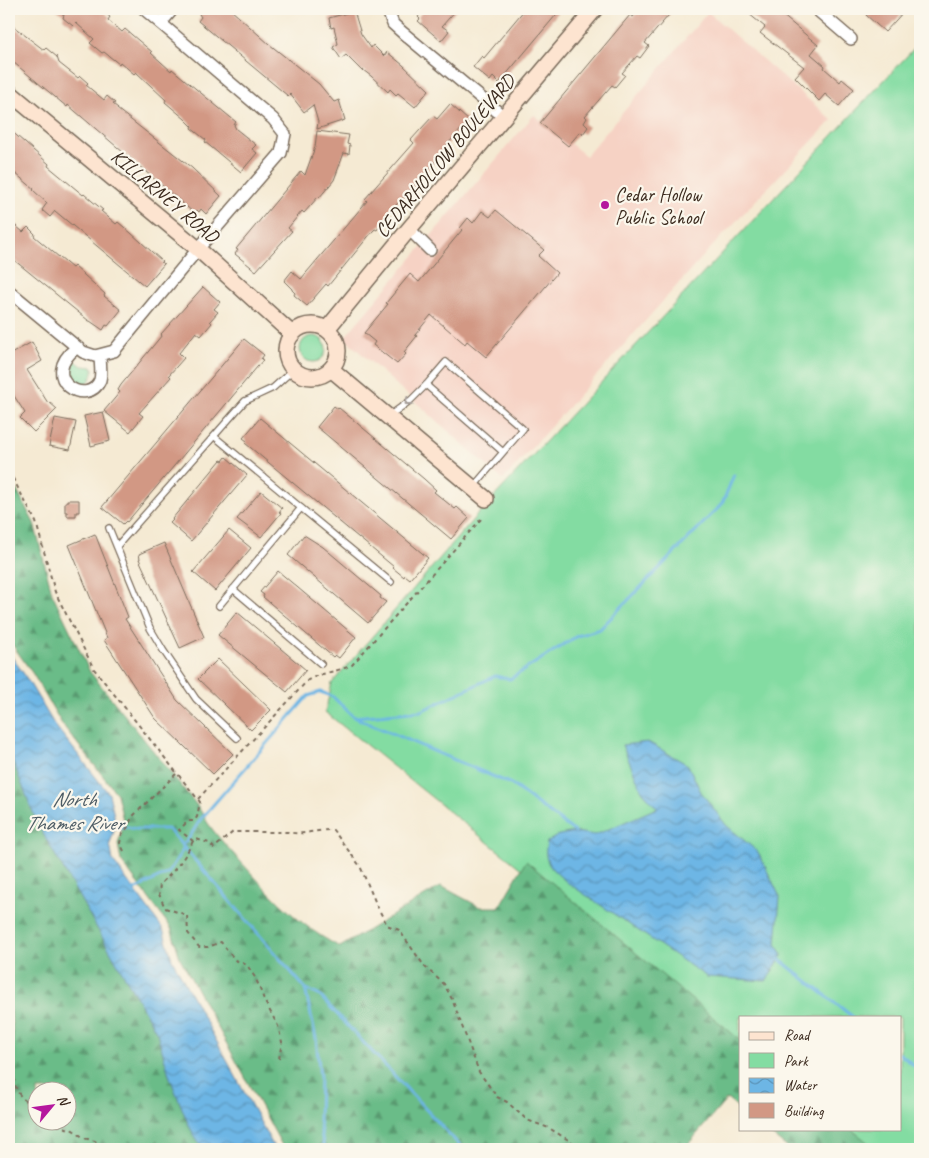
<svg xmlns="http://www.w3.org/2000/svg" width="929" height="1158" font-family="Caveat,sans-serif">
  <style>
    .built { fill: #f6d2c4 }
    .green { fill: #83dca2; stroke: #5f8360 }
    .forest { fill: url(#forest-firs); stroke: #527353; fill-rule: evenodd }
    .water { fill: url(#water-waves); stroke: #547082 }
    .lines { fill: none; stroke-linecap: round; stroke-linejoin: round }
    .stream { stroke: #6db6e5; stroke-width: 3 }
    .building { fill: #d29884 }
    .lane-casing { stroke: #7c6d5d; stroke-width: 8 }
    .street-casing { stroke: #7c6d5d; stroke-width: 14 }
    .secondary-casing { stroke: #7c6d5d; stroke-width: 18 }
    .path { stroke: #7c6d5d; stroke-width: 2; stroke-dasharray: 4 4; stroke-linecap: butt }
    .lane { stroke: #fff; stroke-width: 5.5 }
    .street { stroke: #fff; stroke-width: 11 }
    .secondary { stroke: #fde4d0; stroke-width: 15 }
    .oneway { stroke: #a79f9a }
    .poi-dot { fill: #b5179e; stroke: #fbf7ec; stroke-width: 2 }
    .labels { text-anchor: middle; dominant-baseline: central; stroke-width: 4.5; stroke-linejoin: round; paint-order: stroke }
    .street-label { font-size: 20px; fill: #3b2a1e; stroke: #fbf7ec }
    .poi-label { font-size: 20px; fill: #3b2a1e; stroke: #fbf7ec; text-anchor: start }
    .water-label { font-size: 21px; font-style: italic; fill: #4c5b64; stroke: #fbf7ec }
  </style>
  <defs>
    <pattern id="forest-firs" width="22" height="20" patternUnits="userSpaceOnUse" patternTransform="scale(1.25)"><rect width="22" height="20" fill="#6abc88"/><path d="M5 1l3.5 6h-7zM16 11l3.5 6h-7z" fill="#58996f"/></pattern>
    <pattern id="water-waves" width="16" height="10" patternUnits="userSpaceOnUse" patternTransform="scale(1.25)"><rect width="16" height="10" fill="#6db6e5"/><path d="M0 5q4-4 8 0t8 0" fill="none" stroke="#5b94b9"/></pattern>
  </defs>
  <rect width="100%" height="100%" fill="#fbf7ec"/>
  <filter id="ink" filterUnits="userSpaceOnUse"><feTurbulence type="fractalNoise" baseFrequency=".02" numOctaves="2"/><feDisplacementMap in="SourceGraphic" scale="10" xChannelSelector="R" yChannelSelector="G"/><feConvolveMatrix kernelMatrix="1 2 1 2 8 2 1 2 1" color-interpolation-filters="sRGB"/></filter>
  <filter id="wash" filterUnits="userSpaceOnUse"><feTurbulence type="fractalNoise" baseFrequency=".0096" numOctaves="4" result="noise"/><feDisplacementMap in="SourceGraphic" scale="20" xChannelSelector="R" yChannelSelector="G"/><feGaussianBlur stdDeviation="1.12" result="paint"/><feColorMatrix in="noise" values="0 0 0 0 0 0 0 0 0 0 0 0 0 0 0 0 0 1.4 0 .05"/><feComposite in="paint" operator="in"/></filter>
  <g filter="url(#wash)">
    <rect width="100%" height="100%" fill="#f5ead3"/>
    <!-- built -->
    <path class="built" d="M708 12 832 120 706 253 503 480 344 338 534 115 586 156Z"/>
    <!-- green -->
    <g class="green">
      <path d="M920 42V1149H873L847 1129H900V1017H740V1044L325 712 332 683 477 515Z"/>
      <circle cx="313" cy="349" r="13"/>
      <path d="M74 360 82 366 93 367C95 397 54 384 74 360Z"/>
    </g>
    <!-- forest -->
    <g class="forest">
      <path d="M9 476 34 523 52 593 90 672 199 808C210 830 225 844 241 862 273 897 298 925 340 947L441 886 480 907H499L526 861 740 1040V1110L727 1099 684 1149H284L180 958 171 928 121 861 118 844 123 827V820L117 794 62 724 33 674 9 640Z"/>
      <path d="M9 741 163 1035 208 1149H9V1057L13 1037 11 1012 9 1006ZM38 1090H68V1120H38Z"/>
      <path d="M764 1129H851L876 1149H789Z"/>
    </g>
    <!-- water -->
    <g class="water">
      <path d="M9 653 24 674 54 724 109 794 115 820V827L110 844 113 861 163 929 172 959 275 1149H202L189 1126 170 1078 157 1033 38 825 9 752Z"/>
      <path d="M648 742 688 765 701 792 726 825 758 852 780 897 776 944 783 954 766 981 707 977 568 883C553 870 542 864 547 842L559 835 575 832 595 835 657 808 642 791 622 745Z"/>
    </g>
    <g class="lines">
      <!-- stream -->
      <g class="stream">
        <path d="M354 717 421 711 495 676 510 679 577 636 600 629 722 504 734 475"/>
        <path d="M115 827H128L135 829H168L305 988 320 996 463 1149"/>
        <path d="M182 845 189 838 200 820 308 696 321 692 333 697 354 717 511 784 575 832"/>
        <path d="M134 890 168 873 184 848"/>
        <path d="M779 959 853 1017"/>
        <path d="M305 988 316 1038 320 1077 319 1120 324 1149"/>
        <path d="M900 1054 920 1070"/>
      </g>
    </g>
    <g id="blocks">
      <!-- building -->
      <g class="building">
        <path d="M56 9H100L110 17 108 20 122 32 125 29 152 52 151 53 171 71 172 69 184 79 236 122 234 125 236 129 256 145 252 149 257 153 241 172 205 142 206 140 191 128 192 126 185 119 165 102 166 100 136 72 134 74 120 62 119 64 104 52 102 53 90 43 94 39 76 23 73 26 63 18 64 15Z"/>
        <path d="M203 9H230L269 44 319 84 334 102 339 100 345 120 317 129 318 122 313 105 304 112 290 94 288 96 198 21 201 17 199 14Z"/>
        <path d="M424 9H457L442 26 449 31 441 41 418 21 420 19 418 17Z"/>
        <path d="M525 9H561L499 83 493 77 490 81 473 67 482 56 484 58Z"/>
        <path d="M640 9H674L645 43 649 46 640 58 637 56 622 73 625 75 615 87 612 85 585 116 587 118 584 123 588 127 583 134 580 132 568 146 540 123 630 15 633 17Z"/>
        <path d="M743 9H775L818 45 811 54 825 66 824 68 840 82 842 79 854 89 839 106 825 94 819 101 795 77 804 67 760 33 765 27Z"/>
        <path d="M871 9H906L885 32 866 15Z"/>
        <path d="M354 11 361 34 371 48 373 45 384 56 387 52 403 65 429 90 415 107 398 93 396 95 390 89 388 92 371 76 363 70 362 71 346 55 341 59 333 47 338 44 334 27 331 28 329 18Z"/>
        <path d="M9 23 44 50 46 48 57 57 59 63 78 78 80 76 88 83 86 85 104 100 107 96 115 103 113 104 118 108 117 109 192 168 221 196 206 214 201 209 199 212 197 210 194 213 68 105 67 107 13 62 14 61 9 56Z"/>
        <path d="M450 104 469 121 443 149 444 150 424 176 395 206 377 230 375 229 372 232 328 286 326 284 307 306 294 295 295 293 292 290V289L284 281 292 271 301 279 367 201 365 199 377 185 414 143 411 140 420 130 433 116 437 119Z"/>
        <path d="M9 129 49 164 48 166 83 195 84 194 92 201 103 210 101 211 116 224 118 222 131 233 162 261 161 262 164 264 145 286 55 211 50 217 42 210 47 203 33 190 34 189 9 168Z"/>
        <path d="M317 131 349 135 347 144 350 145 349 154 344 153 334 180 319 198 318 197 304 213 302 211 288 228 292 231 256 271 235 254 238 250 236 249 301 171 305 175 315 147Z"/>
        <path d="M496 210 544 250 538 256 557 273 486 357 467 341 465 344 431 315 415 335 417 336 404 352 406 354 397 364 373 345 375 342 364 333 388 304 386 303 410 274 419 282 462 230 460 228 468 218 473 223 482 211 490 217Z"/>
        <path d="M9 220 23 232 28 227 35 234 34 236 72 268 74 266 105 294 104 296 121 310 108 326 106 325 103 330 90 321H89L14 260 9 266Z"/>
        <path d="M203 287 220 302 214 309 218 312 210 321 212 323 201 336 196 332 179 353 184 358 169 375 171 377 139 413 143 416 130 432 104 411 120 392 118 390 121 385 162 335 161 334Z"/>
        <path d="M244 339 264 355 261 359 263 360 127 522 126 521 123 524 102 507Z"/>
        <path d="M32 342 42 361 27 370 48 403 49 402 57 409 34 432 20 418 25 413 9 388V355Z"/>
        <path d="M334 406 338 409 339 408 424 479 436 490 434 492 455 509 457 507 469 518 451 539 317 427Z"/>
        <path d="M103 412 110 441 91 446 84 416Z"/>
        <path d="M55 418 76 422 70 450 49 446Z"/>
        <path d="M260 418 428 558 410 579 405 575 404 577 393 568 394 567 245 443 247 441 243 438Z"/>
        <path d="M226 457 247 475 191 541 170 523 173 520 172 519 221 460 223 461Z"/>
        <path d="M261 491 282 508 279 512 281 513 261 537 237 519Z"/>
        <path d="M67 500H79V512H76V516H67V512H65V502H67Z"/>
        <path d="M229 530 251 548 215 591 193 572Z"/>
        <path d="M95 534 128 617 125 619 177 700 233 754 213 774 155 718 104 640 107 638 69 545Z"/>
        <path d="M304 535 323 547 381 596 380 598 386 602 368 623 288 555Z"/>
        <path d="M164 543 204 637 180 648 139 559H140L139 554Z"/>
        <path d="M278 571 356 637 339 658 335 655 333 657 263 597 264 595 260 592Z"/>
        <path d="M237 612 306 670 287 692 218 635Z"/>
        <path d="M218 659 271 710 251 730 198 679Z"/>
      </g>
    </g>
  </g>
  <g filter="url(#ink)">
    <use href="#blocks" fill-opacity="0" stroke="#7c6d5d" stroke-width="1"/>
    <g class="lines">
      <defs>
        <g id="lane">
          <path d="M389 416 411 400 426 385"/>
          <path d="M215 437 391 582"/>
          <path d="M474 486 523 429 446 362 426 385 503 452"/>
          <path d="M109 528 150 628 163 650 196 699 237 738"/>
          <path d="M117 546 245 401 273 388 294 369"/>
          <path d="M233 589 321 664"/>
          <path d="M219 606 301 508"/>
        </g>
        <g id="street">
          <path d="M389 9 388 11 393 24 403 33 504 117"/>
          <path d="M816 9 851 39"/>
          <path d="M161 23 173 9"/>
          <path d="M409 229 430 250"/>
          <path d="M9 291 83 352 95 356 114 351 198 249 281 153 285 134 273 119 144 9"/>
          <path d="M76 348C37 379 88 409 100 380 102 373 100 363 100 356"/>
        </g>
        <g id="secondary">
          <path d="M9 92 198 249 292 334"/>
          <circle cx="312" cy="351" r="26"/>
          <path d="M327 329 409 229 595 9"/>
          <path d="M331 369 486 499"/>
        </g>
      </defs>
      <!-- lane casing -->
      <use href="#lane" class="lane-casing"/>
      <!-- street casing -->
      <use href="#street" class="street-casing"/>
      <!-- secondary casing -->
      <use href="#secondary" class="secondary-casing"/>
      <!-- path -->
      <g class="path">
        <path d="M9 471 36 522 55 592 94 669 200 802 197 817 194 821H188L179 830 193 841 196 839 209 843 214 848 233 832H288C303 836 318 829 333 830L360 866 377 906 387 925 399 930 425 967 444 984 452 999 479 1072 497 1097 507 1102 527 1120 549 1128 583 1149"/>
        <path d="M198 799 308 680C322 672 337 672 352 665L481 519"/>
        <path d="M193 841C185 858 174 872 160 884L159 894 165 908 187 915 188 933 199 947H208L221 942 235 960 247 965 256 979 265 1002 278 1026 282 1042 279 1059"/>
        <path d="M124 851 120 843 122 834 128 827 132 817 176 774"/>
        <path d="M9 1046C22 1075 1 1088 38 1110"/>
        <path d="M51 1120 53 1124 73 1130 84 1138 95 1141 104 1149"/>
      </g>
      <!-- lane -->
      <use href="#lane" class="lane"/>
      <!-- street -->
      <use href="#street" class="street"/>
      <!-- secondary -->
      <use href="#secondary" class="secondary"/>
    </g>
    <!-- one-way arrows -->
    <defs><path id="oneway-chevron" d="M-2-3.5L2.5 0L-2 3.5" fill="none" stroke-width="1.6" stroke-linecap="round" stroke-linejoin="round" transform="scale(1.25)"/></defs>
    <use class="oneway" href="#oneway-chevron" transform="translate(408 402) rotate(143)"/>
  </g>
  <!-- markers -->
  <circle class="poi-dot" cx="605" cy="205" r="5"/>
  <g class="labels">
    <!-- street labels -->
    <g class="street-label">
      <text transform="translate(445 156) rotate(-50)">CEDARHOLLOW BOULEVARD</text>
      <text transform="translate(165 196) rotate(40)">KILLARNEY ROAD</text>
    </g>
    <!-- poi labels -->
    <g class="poi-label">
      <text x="615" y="194">Cedar Hollow<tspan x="615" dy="23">Public School</tspan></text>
    </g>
    <!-- water labels -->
    <g class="water-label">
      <text x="74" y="799">North<tspan x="74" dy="24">Thames River</tspan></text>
    </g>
  </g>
  <!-- margin -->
  <rect width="929" height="1158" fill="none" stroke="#fbf7ec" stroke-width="30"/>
  <!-- legend -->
  <rect x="739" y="1016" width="162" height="115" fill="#fbf7ec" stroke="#aea59a"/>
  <rect x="749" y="1032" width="25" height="8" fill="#fde4d0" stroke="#aea59a"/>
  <text x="784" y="1040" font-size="15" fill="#3b2a1e">Road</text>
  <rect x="749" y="1053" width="25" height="15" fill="#83dca2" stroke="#aea59a"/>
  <text x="784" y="1066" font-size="15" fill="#3b2a1e">Park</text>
  <rect x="749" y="1078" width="25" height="15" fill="url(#water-waves)" stroke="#aea59a"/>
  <text x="784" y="1090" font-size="15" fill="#3b2a1e">Water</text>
  <rect x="749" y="1103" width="25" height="15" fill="#d29884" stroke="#aea59a"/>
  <text x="784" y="1116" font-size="15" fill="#3b2a1e">Building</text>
  <!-- north arrow -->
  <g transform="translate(52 1106) rotate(61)"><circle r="24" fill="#fbf7ec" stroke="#aea59a"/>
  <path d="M0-4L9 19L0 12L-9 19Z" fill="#b5179e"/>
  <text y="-8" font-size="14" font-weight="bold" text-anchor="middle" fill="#3b2a1e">N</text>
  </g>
</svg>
